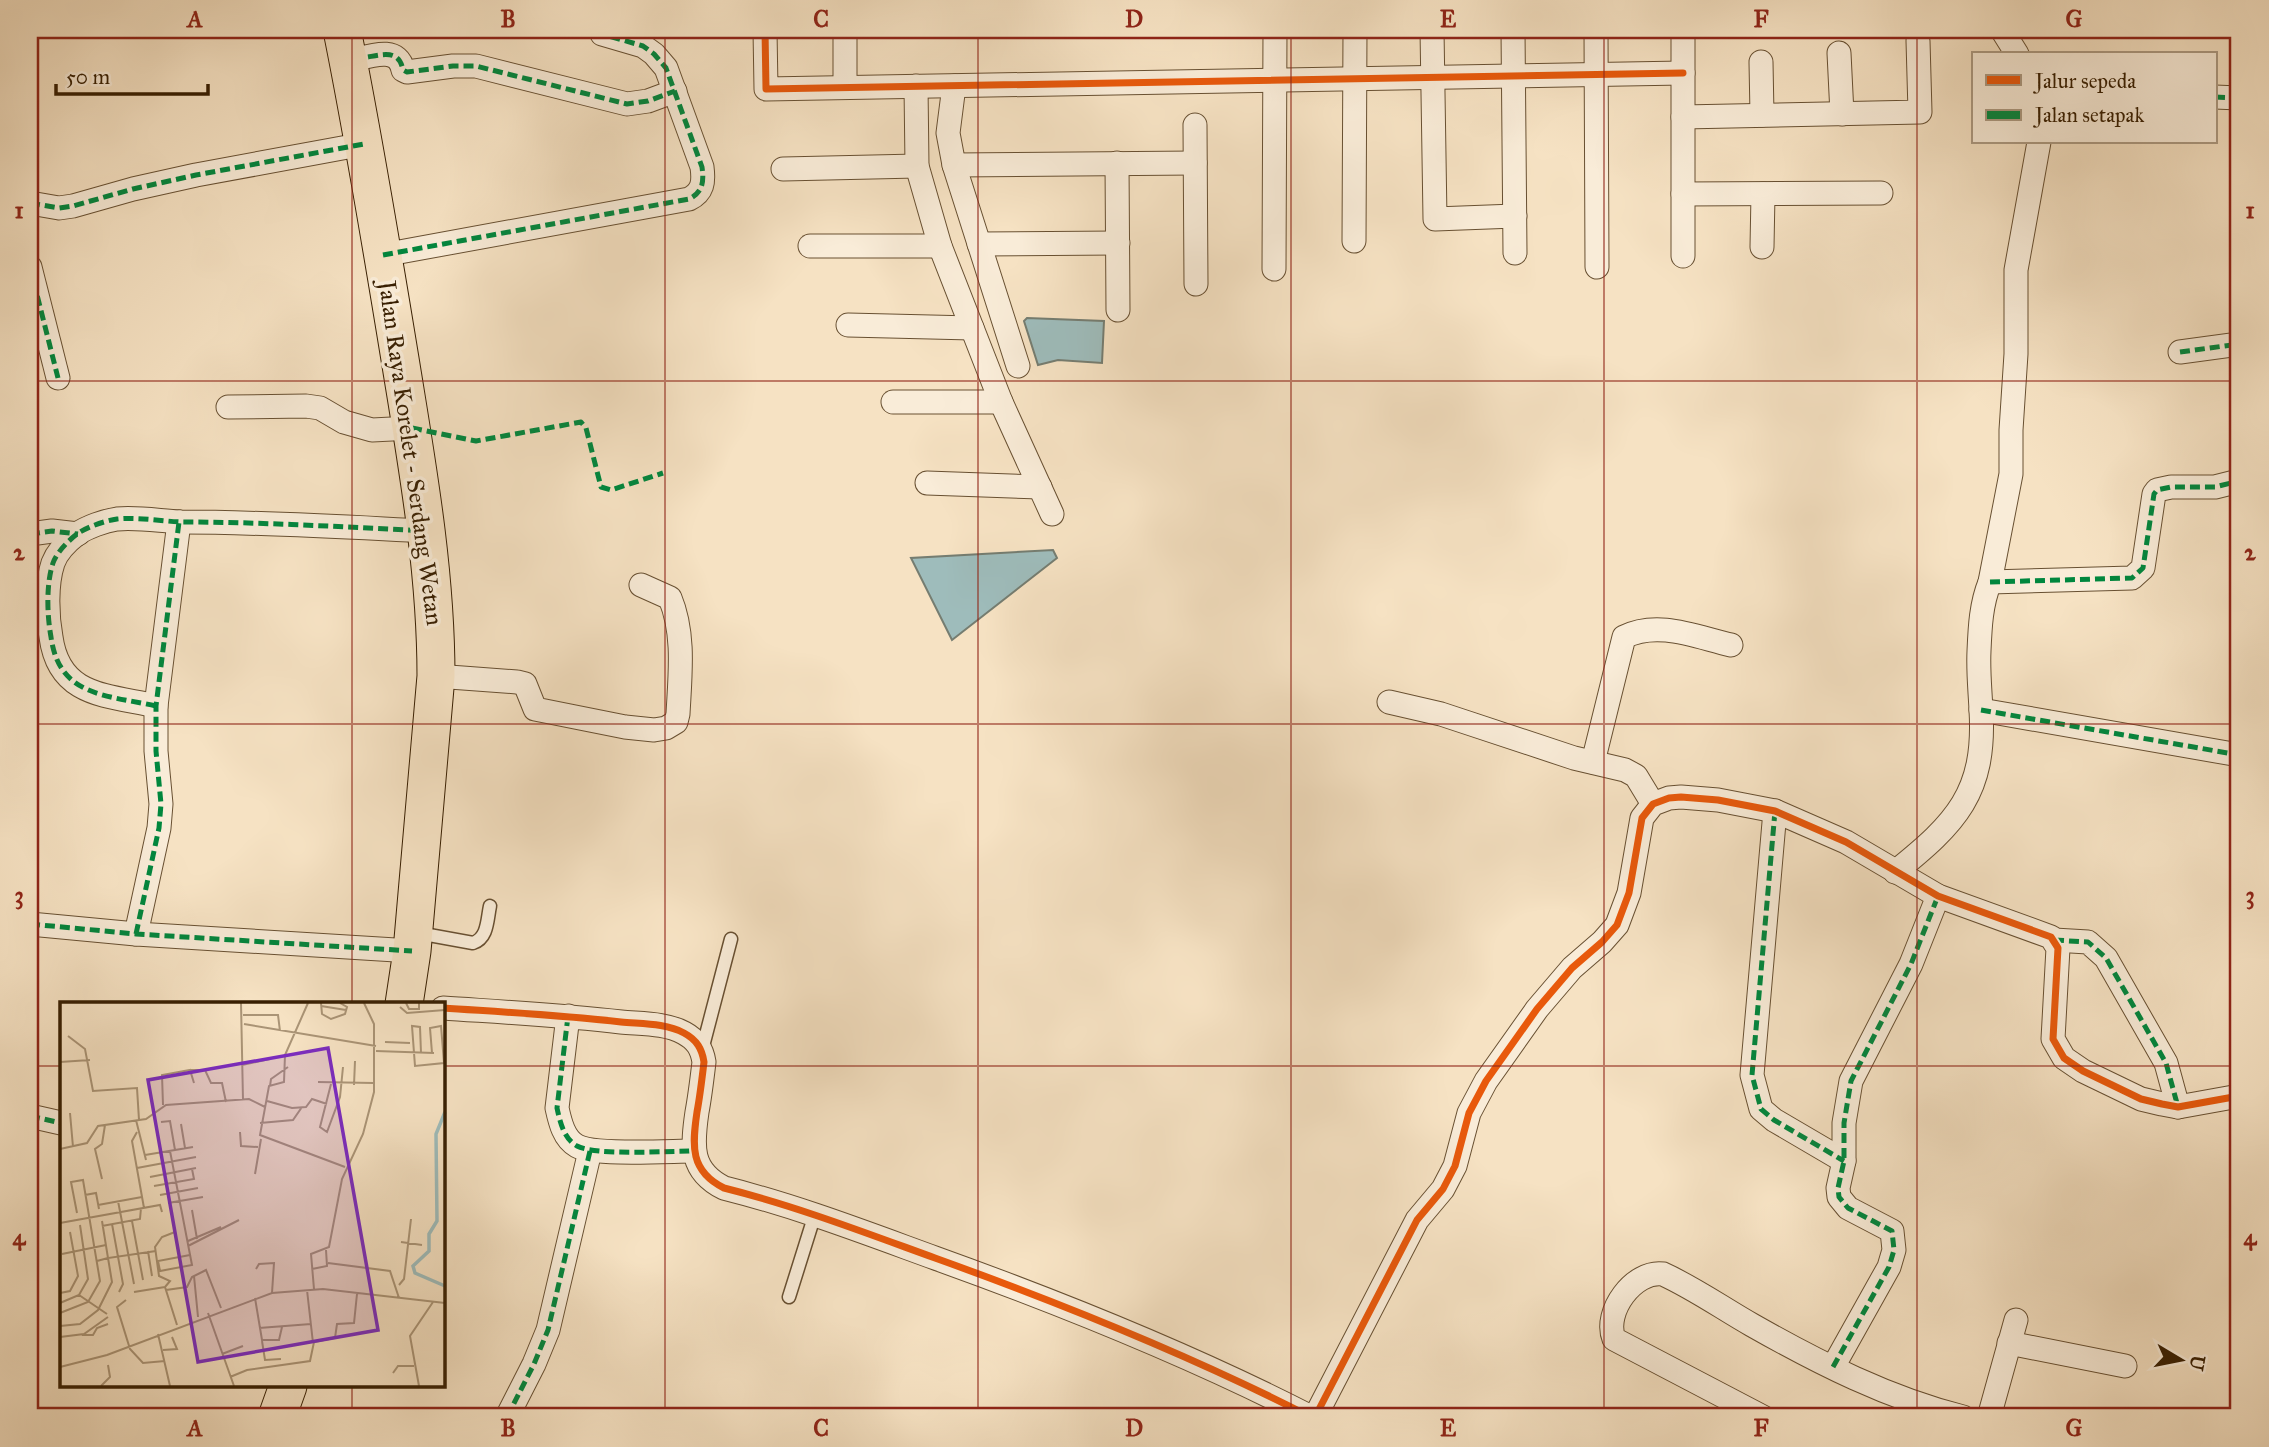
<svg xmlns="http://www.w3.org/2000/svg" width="2269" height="1447" font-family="'IM FELL Great Primer',serif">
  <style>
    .water { fill: #9ebcbb; stroke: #757d71; stroke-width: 2 }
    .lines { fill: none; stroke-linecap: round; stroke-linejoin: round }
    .service-casing { stroke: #685032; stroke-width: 15 }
    .minor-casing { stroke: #685032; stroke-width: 25 }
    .primary-casing { stroke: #381f02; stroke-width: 39 }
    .service { stroke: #f9ecd8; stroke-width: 12 }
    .minor { stroke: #f9ecd8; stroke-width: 23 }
    .primary { stroke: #f6e2c3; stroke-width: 37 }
    .quiet { stroke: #00873e; stroke-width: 5; stroke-dasharray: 10 5; stroke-linecap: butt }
    .cycleway-casing { stroke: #f9ecd8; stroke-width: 11 }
    .cycleway { stroke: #e8590c; stroke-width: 7 }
    .grid { fill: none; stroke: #8f2418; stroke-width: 2; stroke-opacity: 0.55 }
    .labels { text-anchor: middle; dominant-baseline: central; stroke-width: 7; stroke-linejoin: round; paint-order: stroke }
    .street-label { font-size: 24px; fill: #381f02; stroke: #f9ecd8 }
    .inset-river { fill: none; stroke: #9ebcbb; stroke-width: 3.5 }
    .inset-road { fill: none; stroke: #aa9476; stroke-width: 2 }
    .view { fill: #7b2cbf; fill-opacity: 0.15; stroke: #7b2cbf; stroke-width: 3.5 }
    .inset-edge { fill: none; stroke: #381f02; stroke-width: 3.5 }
    .neatline { fill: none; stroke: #8f2418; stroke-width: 2.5 }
    .grid-label { font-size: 23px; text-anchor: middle; font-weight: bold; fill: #8f2418 }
  </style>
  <rect width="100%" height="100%" fill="#f6e2c3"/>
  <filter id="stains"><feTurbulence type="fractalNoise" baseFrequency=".00286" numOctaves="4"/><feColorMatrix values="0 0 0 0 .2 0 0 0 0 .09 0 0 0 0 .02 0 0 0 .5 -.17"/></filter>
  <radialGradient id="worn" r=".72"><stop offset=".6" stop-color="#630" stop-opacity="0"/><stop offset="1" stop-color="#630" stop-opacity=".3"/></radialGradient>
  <!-- water -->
  <g class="water">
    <path d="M1027 318 1104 321 1102 363 1058 360 1038 365 1024 321Z"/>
    <path d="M1053 550 1057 558 952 640 911 558Z"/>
  </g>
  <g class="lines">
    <defs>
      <g id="service">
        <path d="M418 933 473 943C488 938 487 920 490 906"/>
        <path d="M702 1050 731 939"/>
        <path d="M789 1297 815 1214"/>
      </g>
      <g id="minor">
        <path d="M765 30 766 89 1683 73"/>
        <path d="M845 30V87"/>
        <path d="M1432 30 1435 219 1515 216"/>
        <path d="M1513 30 1515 253"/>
        <path d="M1596 30 1597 267"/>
        <path d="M1683 30V256"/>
        <path d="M2002 30 2017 54"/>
        <path d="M1839 53 1842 114"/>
        <path d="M349 61C368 57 398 44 403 70L407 72 453 66H476L627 104 648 101 675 91"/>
        <path d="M1761 62 1762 115"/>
        <path d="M916 86 917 166 940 246 1001 402 1052 514"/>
        <path d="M954 86 948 133 954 165 1018 366"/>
        <path d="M2215 97 2239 98"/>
        <path d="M1683 117 1920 112 1918 41"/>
        <path d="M1195 125 1196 284"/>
        <path d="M1117 163 1118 310"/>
        <path d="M954 165 1195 163"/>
        <path d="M783 169 917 166"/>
        <path d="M1683 194 1881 193"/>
        <path d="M30 203 59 208 73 206 133 189 196 175 364 144"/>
        <path d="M1354 241 1355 30"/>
        <path d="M979 244 1118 243"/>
        <path d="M810 246H940"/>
        <path d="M1762 247 1763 194"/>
        <path d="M383 255 689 199C703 192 704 182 702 167L666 68 654 54 643 46 602 34 600 30"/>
        <path d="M30 267 58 378"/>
        <path d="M1274 269 1275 30"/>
        <path d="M848 325 972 328"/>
        <path d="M2180 352 2239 344"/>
        <path d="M893 402H1001"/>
        <path d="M228 407 306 406 320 408 344 422 372 430 412 428"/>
        <path d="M927 483 1040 487"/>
        <path d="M30 534 52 531 78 534"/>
        <path d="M1990 582 2132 578 2143 568 2154 494 2157 490 2171 487H2215L2239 481"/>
        <path d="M436 676 517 682 525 684 535 709 625 727 654 730 666 728 676 722 678 714C680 675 685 634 670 598L641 585"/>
        <path d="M1389 702 1441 714 1574 758 1625 770 1636 776 1653 804"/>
        <path d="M156 706C107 695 59 697 51 637 47 615 46 584 53 563 57 552 68 541 77 534 87 527 104 521 117 519 138 517 160 521 181 522 263 522 344 527 426 531"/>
        <path d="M1981 710 2239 755"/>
        <path d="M1593 762 1624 637C1658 620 1696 637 1731 645"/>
        <path d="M1775 811 1752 1075 1761 1109 1774 1120 1844 1161"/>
        <path d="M1895 872C1956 823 1986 793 1981 710 1980 689 1978 671 1979 651 1980 627 1981 604 1990 582L2011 474V430L2016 354V270L2039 142"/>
        <path d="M30 924 136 934 412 951"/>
        <path d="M136 934 159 828 161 804 156 751V706L179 522"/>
        <path d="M2054 940 2088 942 2106 958 2166 1063 2178 1107"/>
        <path d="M443 1008C502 1012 561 1015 621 1022 641 1024 666 1023 684 1033 697 1040 702 1049 704 1062 702 1079 700 1096 697 1112 692 1146 690 1171 724 1188 796 1206 866 1233 935 1258 1063 1304 1190 1355 1311 1417"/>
        <path d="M568 1016 557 1108C560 1122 564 1139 577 1146 595 1156 670 1151 694 1151"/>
        <path d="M30 1116 61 1123"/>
        <path d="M2009 1343 2125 1366"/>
        <path d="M1833 1367 1889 1267 1894 1250 1892 1231 1848 1208 1839 1197 1838 1188 1844 1161V1123L1851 1081 1911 964 1938 896"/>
        <path d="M507 1417 534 1364 548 1330 590 1151"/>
        <path d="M1315 1417 1417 1220 1443 1189 1455 1166 1469 1113 1486 1081 1537 1009 1572 968 1602 942 1617 925 1629 893 1642 818 1653 804 1669 798 1681 797 1718 800 1775 811 1846 842 1938 896 2051 937 2058 948 2053 1039 2064 1058 2083 1071 2141 1099 2162 1104 2178 1107 2239 1096"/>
        <path d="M1763 1417 1614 1339C1603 1312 1634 1270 1663 1274 1694 1288 1722 1308 1752 1325 1819 1363 1888 1398 1963 1417"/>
        <path d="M1989 1417 2016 1320"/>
      </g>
      <g id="primary">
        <path d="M342 30C364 139 382 249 400 359 417 464 436 570 436 676L412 951 404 1004"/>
        <path d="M277 1417 288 1386"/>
      </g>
    </defs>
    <!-- service casing -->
    <use href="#service" class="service-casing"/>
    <!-- minor casing -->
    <use href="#minor" class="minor-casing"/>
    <!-- primary casing -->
    <use href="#primary" class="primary-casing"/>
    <!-- service -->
    <use href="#service" class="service"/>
    <!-- minor -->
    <use href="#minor" class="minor"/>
    <!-- primary -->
    <use href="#primary" class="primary"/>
    <!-- quiet -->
    <g class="quiet">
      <path d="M368 57C385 54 399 50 403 70L407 72 453 66H476L627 104 648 101 675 91"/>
      <path d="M2215 97 2239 98"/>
      <path d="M30 203 59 208 73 206 133 189 196 175 364 144"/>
      <path d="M383 255 689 199C703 192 704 182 702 167L666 68 654 54 643 46 602 34 600 30"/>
      <path d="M30 267 58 378"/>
      <path d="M2180 352 2239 344"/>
      <path d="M412 428 476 441 581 422 586 428 601 487 611 490 663 473"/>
      <path d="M30 534 52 531 78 534"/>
      <path d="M1990 582 2132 578 2143 568 2154 494 2157 490 2171 487H2215L2239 481"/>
      <path d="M156 706C107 695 59 697 51 637 47 615 46 584 53 563 57 552 68 541 77 534 87 527 104 521 117 519 138 517 160 521 181 522 263 522 344 527 426 531"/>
      <path d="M1981 710 2239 755"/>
      <path d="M1775 811 1752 1075 1761 1109 1774 1120 1844 1161"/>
      <path d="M30 924 136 934 412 951"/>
      <path d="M136 934 159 828 161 804 156 751V706L179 522"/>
      <path d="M2054 940 2088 942 2106 958 2166 1063 2178 1107"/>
      <path d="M568 1016 557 1108C560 1122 564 1139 577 1146 595 1156 670 1151 694 1151"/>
      <path d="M30 1116 61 1123"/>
      <path d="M1833 1367 1889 1267 1894 1250 1892 1231 1848 1208 1839 1197 1838 1188 1844 1161V1123L1851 1081 1911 964 1938 896"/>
      <path d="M507 1417 534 1364 548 1330 590 1151"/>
    </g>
    <defs>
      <g id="cycleway">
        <path d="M765 30 766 89 1683 73"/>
        <path d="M443 1008C502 1012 561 1015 621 1022 641 1024 666 1023 684 1033 697 1040 702 1049 704 1062 702 1079 700 1096 697 1112 692 1146 690 1171 724 1188 796 1206 866 1233 935 1258 1063 1304 1190 1355 1311 1417"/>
        <path d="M1315 1417 1417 1220 1443 1189 1455 1166 1469 1113 1486 1081 1537 1009 1572 968 1602 942 1617 925 1629 893 1642 818 1653 804 1669 798 1681 797 1718 800 1775 811 1846 842 1938 896 2051 937 2058 948 2053 1039 2064 1058 2083 1071 2141 1099 2162 1104 2178 1107 2239 1096"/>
      </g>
    </defs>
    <!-- cycleway casing -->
    <use href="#cycleway" class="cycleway-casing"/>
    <!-- cycleway -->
    <use href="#cycleway" class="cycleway"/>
  </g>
  <!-- grid -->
  <path class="grid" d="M352 30V1004M665 30V1417M978 30V1417M1291 30V1417M1604 30V1417M1917 30V1417M30 381H2239M30 724H2239M30 1066H61M443 1066H2239M352 1386V1417"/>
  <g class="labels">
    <!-- street labels -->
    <g class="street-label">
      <text transform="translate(411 453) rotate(82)">Jalan Raya Korelet - Serdang Wetan</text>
    </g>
  </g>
  <!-- overview -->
  <g transform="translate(60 1002)">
    <rect width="385" height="385" fill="#f6e2c3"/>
    <path class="inset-river" d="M385 110 376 132 377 219 369 232V249L353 264 355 271 385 284"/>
    <path class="inset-road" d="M181 1 183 98M248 1 225 53 224 80 209 84 200 133 285 165M261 1 262 12 271 17 285 12 287 5 280 1M346 1 349 7H359V1M261 4 286 8M340 5 347 11 385 8M183 13H218L220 29M184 22 316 44M8 34 25 47 33 89 77 86 79 118M325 40 350 41M316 49 374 51M361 51 360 25 352 24 355 64 384 61 381 24 370 26 372 51M0 60 30 58M182 63 210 57M130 68H145L151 81H162L166 100M258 80 313 81M271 82 260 125 267 130 280 95 283 65M294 83 295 59M210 84 211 77 228 65M207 99 232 106 246 105 252 97 267 102M103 103 102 73 130 68 134 81M10 111 13 145M76 118 86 158M101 120 110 119 115 148M200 121 233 118 242 105M121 122 125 146M77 130 72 139 84 206M180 130 181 144 198 145M0 147 27 141 38 124 86 117 106 103 189 97 205 105M110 149 132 263 100 269 98 259 130 253M85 153 133 145M77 166 136 155M195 172 201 137M90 175 136 166M42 177 35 147 42 142 45 123M94 184 134 177 132 167M25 193 36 191 39 207M100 193 138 186M58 199 74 282M108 201 143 195M38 203 82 195M132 208 137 237M72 219 83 278M0 221 100 203 102 210M52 222 63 282 59 290M42 224 80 217 81 206M115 230 102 235 95 245 99 274 110 279 105 285 117 323M128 239 161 225M341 240 362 243M128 244 179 218M88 249 92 274M2 252 46 243M37 259 48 256 42 219M268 261 330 269 339 296M196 267 199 262 214 261 212 291M252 267 267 264 266 248M134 274 138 315M339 283 344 277 351 217M254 287 251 252 269 245 282 177 303 132 314 90V22L304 1M106 288 127 285 132 275 146 268 161 306M247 288 253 341M74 290 105 285M0 291 10 289 18 274 10 230M19 293 47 312M195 296 202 338H219L222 325M66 298 57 305 70 347 83 361 105 359M0 301 19 293 28 277 20 223M0 311 28 300 40 279 23 178 11 180 17 211M148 311 174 384M0 324 20 322 38 308 52 280 48 256 96 249M199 326 251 322M98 332 110 384M22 333H33L37 326 48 322M0 335 24 332 48 315M202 339 205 358 221 357M103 348 117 347 112 335M162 352 183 344M0 365 47 353 212 291 263 287 385 301M333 371 338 364H354M170 375 187 368 250 359 254 340 275 336 277 322 294 321 297 292M41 384 50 375 48 363M359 384 350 334 373 300"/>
    <path class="view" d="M268 46 318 328 138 360 88 78Z"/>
    <rect width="385" height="385" class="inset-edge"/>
  </g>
  <!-- margin -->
  <rect width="2269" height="1447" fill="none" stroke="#f6e2c3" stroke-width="77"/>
  <!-- legend -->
  <rect x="1972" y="52" width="245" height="91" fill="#f9ecd8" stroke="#ac9a82" stroke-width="2"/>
  <rect x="1986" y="75" width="35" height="10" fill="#e8590c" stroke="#ac9a82" stroke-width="2"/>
  <text x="2035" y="88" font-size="21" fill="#381f02">Jalur sepeda</text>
  <rect x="1986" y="110" width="35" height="10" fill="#00873e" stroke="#ac9a82" stroke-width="2"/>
  <text x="2035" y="122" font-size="21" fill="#381f02">Jalan setapak</text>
  <!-- north arrow -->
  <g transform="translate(2181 1360) rotate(100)" stroke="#f9ecd8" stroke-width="5" paint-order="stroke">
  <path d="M0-5L12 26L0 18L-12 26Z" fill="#381f02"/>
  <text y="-10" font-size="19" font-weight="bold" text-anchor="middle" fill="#381f02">U</text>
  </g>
  <!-- scale -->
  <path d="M56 84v10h152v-10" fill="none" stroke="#381f02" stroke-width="3.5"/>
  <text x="66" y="84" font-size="21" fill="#381f02" stroke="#f9ecd8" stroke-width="5" paint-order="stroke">50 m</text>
  <rect x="38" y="38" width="2192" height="1370" class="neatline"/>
  <g class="grid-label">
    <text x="195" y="27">A</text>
    <text x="508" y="27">B</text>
    <text x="821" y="27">C</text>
    <text x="1134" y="27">D</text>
    <text x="1448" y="27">E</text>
    <text x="1761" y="27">F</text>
    <text x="2074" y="27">G</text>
    <text x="19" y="218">1</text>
    <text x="2250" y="218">1</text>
    <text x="19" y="560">2</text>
    <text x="2250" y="560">2</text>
    <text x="19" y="903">3</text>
    <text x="2250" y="903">3</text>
    <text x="19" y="1245">4</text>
    <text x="2250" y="1245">4</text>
    <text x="195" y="1436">A</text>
    <text x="508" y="1436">B</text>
    <text x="821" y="1436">C</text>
    <text x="1134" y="1436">D</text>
    <text x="1448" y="1436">E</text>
    <text x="1761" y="1436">F</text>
    <text x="2074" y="1436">G</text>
  </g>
  <rect width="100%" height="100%" filter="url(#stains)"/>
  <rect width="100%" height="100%" fill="url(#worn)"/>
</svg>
